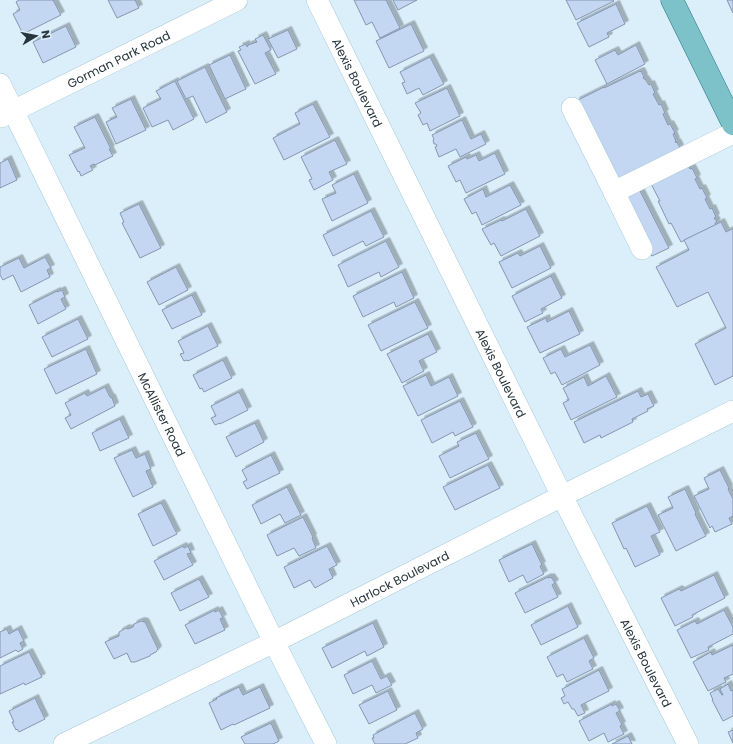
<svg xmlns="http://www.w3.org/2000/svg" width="733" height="744" font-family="Poppins,sans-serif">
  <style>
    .building { fill: #c3d6f2; stroke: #8496b0; filter: url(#shadow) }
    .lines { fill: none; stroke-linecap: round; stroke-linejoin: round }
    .minor-casing { stroke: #a5c7d9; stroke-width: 22 }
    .major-casing { stroke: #277680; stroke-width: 23 }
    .minor { stroke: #fff; stroke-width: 21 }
    .major { stroke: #7dc2c9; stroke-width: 22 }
    .labels { text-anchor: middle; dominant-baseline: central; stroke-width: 3; stroke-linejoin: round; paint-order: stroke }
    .street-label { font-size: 12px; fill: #27353c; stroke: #daeffa }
  </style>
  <defs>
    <filter id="shadow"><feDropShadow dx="3.5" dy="-3.5" stdDeviation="0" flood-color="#0004"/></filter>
  </defs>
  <rect width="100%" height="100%" fill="#daeffa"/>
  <!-- building -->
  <g class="building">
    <path d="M19 0H53L61 15 23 34 13 14 20 10 16 2Z"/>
    <path d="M108 0H135L139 8 117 18Z"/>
    <path d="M354 0H386L400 28 380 38 372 22 366 25Z"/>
    <path d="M393 0H417L398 10Z"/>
    <path d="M566 0H613L614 1 576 20Z"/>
    <path d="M727 0H733V13Z"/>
    <path d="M616 4 625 24 607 33 609 37 589 47 577 23Z"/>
    <path d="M411 24 424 51 389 68 376 41Z"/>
    <path d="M66 26 76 47 43 63 33 42Z"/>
    <path d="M288 30 297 49 278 58 268 39Z"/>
    <path d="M263 35 271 50 265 53 276 74 255 84 238 51 241 50 239 47 246 44 247 47 248 46V45L257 42 255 39Z"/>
    <path d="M636 45 645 64 607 84 595 60 615 50 618 55Z"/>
    <path d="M230 55 246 89 225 99 209 65Z"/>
    <path d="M430 57 444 84 423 95 419 88 407 94 402 83 405 82 400 72Z"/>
    <path d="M205 67 227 112 206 123 193 96 186 99 177 81Z"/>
    <path d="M640 71V72L641 71 644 77H643L644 79H645L649 85 651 84 655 93 653 94 659 105 661 104 665 113 663 114 668 125 670 124 675 133 673 134 676 141H675L676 143 677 142 680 148 616 183 576 101 604 87V88Z"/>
    <path d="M175 81 194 119 173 130 168 120 152 127 143 108 161 99 156 91Z"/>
    <path d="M447 88 460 116 430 131 427 123 423 125 418 115 421 113 415 103Z"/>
    <path d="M131 99 146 130 116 144 106 122 117 117 112 108Z"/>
    <path d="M313 104 330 137 284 160 273 138 300 124 295 113Z"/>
    <path d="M95 117 111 149H109L113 156 95 165 94 164 90 166 93 170 81 176 79 171 78 172 69 155 85 148 74 127Z"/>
    <path d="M462 120 471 139 481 134 486 144 460 157 456 149 439 157 435 147 437 146 436 144H434L433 140 434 139 432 135Z"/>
    <path d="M335 140 347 164 329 172 333 180 314 190 309 180 312 179 301 157Z"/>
    <path d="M495 153 505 174 466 193 460 180 456 182 448 166 466 157 467 159 476 155 479 161Z"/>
    <path d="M8 159 17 180 0 188V163Z"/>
    <path d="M688 165 690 169 692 168 697 178 695 179 700 189 702 188 707 198 705 199 710 209 712 208 716 217 714 218 717 222 715 223 716 225 681 242 671 223 669 224 658 201H660L650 182Z"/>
    <path d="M354 174 368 203 332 221 322 199 336 193 332 185Z"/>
    <path d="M510 185 521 205 482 225 476 212 472 214 464 199 483 189 486 197Z"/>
    <path d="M638 187 669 248 652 256 622 195Z"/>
    <path d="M139 204 161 248 140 258 122 223 124 222 120 213Z"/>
    <path d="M526 209 540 236 501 256 494 243 491 245 482 229 501 220 502 221Z"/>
    <path d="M371 211 384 237 366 246 363 241 333 256 323 235Z"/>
    <path d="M721 222 726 232 732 229 733 230V376L715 385 695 344 726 328 708 292 677 307 656 267 689 250 684 240Z"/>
    <path d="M386 241 399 267 381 277 379 272 348 287 338 265Z"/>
    <path d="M540 246 551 268 512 288 499 262 518 253 520 256Z"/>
    <path d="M45 257 51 268 47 270 50 277 21 292 13 275 3 280 0 275V267L19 258 24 268Z"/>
    <path d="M176 267 188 290 159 305 147 282Z"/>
    <path d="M402 272 414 298 396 307 394 302 363 317 353 296Z"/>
    <path d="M551 276 562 298 541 309 543 313 525 322 512 296Z"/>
    <path d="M62 290 65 297 61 299 66 309 38 324 29 305 57 291V292Z"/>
    <path d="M192 295 202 315 172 329 162 310Z"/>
    <path d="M415 302 428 328 381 351 368 325Z"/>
    <path d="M569 311 580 334 540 353 527 327 546 318 547 322Z"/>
    <path d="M78 319 88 339 52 357 42 337Z"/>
    <path d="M208 326 218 346 188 361 187 360 184 361 180 354 184 353 178 341Z"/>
    <path d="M428 334 437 352 419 361 424 371 402 383 387 354Z"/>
    <path d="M590 345 600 365 562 385 555 372 551 374 543 358 561 349 565 357Z"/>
    <path d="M86 349 97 374 56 394 44 369Z"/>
    <path d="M223 360 232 378 204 392 202 388 200 389 193 375Z"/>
    <path d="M426 375 431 386 449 377 458 396 418 416 403 386Z"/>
    <path d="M606 376 617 397 571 420 563 403 569 400 563 388 584 377 588 386Z"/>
    <path d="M105 387 110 397 112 398 115 406 71 429 65 418 71 415 65 403 85 393 87 396Z"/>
    <path d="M638 391 641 397 648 394 654 406 647 409 648 411 632 419 633 422 601 438 600 435 584 443 574 422Z"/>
    <path d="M239 392 248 410 220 424V423L215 425 211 418 216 416 211 406Z"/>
    <path d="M460 401 473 427 455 436 453 432 432 443 421 420Z"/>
    <path d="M120 419 129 438 100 451 92 433Z"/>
    <path d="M255 423 264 442 236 457 226 437Z"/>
    <path d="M476 433 489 459 450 478 439 456 459 446 457 442Z"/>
    <path d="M132 450 136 458 145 454 151 469 146 471 153 487 133 497 114 458Z"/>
    <path d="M271 455 280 473 247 489 243 482 247 480 242 470Z"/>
    <path d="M488 465 500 488 455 510 443 487Z"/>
    <path d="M720 470 729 488 728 489 733 499V516L729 518 732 524 715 532 712 526 710 528 694 496 709 489 704 478Z"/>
    <path d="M287 487 301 515 285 523 280 514 261 524 252 505Z"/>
    <path d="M685 489 696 513 695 514 706 536 676 551 658 515 673 508 668 497Z"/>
    <path d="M161 503 163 506 177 534 153 546 138 514Z"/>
    <path d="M647 506 660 532 651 536 660 555 635 567 626 548 624 549 612 523Z"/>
    <path d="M303 517 313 537 312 538 316 548 299 556 294 548 277 556 267 535Z"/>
    <path d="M532 544 542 565 540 566 544 574 527 583 523 575 509 582 499 560Z"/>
    <path d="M183 546 184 548 188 546 191 553 187 554 193 565 164 580 154 561Z"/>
    <path d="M327 546 337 565 329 569 333 578 315 588 310 580 294 588 284 567Z"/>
    <path d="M714 575 725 598 692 615 693 617 675 626 661 598 679 589 681 591Z"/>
    <path d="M548 577V578L551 577 555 583 552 585 558 597 525 613 515 593Z"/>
    <path d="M199 579 209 597 180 611 171 593Z"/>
    <path d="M568 606 578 627 541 645 531 625Z"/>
    <path d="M215 610V612L219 610 223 618 220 619 225 630 195 644 185 625Z"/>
    <path d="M724 610 733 627V634L708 647 709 650 691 658 677 630 695 621 697 624Z"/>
    <path d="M141 621 145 622 158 649 156 652 150 655V656L135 662H131L127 653 114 659 105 642 119 636V632L126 628 128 629 133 627 134 624Z"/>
    <path d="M373 623 384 647 367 656 365 651 332 668 322 648Z"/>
    <path d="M7 629 9 634 18 629 24 641 20 643 23 649 18 652 16 650 0 658V632Z"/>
    <path d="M584 638 594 658 589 661 593 669 567 682 563 674 557 677 547 657Z"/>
    <path d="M733 645V674L724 678 726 682 708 691 693 662 711 652 712 655Z"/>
    <path d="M29 652 42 677 25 685 24 683 0 694V666Z"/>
    <path d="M372 661 381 679 387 676 392 685 376 693 372 685 353 694 344 675Z"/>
    <path d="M599 670 609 691 581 705 585 713 578 716 574 709H572L568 702 564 704 561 698 565 696 562 689Z"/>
    <path d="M728 684 731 691 733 690V716L723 721 712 700H713L710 693 718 689 722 695H723L720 689Z"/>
    <path d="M239 687 243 695 260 687 270 708 234 725 233 724 221 730 209 703 217 699 216 698Z"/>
    <path d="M388 691 397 710 369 724 359 705Z"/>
    <path d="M35 698 45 719 19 732 17 729 16 730 12 722H14L9 711Z"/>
    <path d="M612 704V706L616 704 620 711 616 713 622 725 620 726 624 734 608 742 604 733 589 741 579 721Z"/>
    <path d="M415 713 423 729 416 733 418 738 405 744H375L372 738H374L373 735Z"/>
    <path d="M271 723 279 741 273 744H245L241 737Z"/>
    <path d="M733 730V743L728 732Z"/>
    <path d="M628 736 632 744H612Z"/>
  </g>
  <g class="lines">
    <defs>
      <g id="minor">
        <path id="s1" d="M317 0 562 496 688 744"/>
        <path id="s2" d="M0 84 274 642 326 744"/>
        <path d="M572 108 614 192 733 133"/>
        <path id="s3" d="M1 117 237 0"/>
        <path d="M614 192 642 249"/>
        <path id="s4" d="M64 744 274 642 562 496 733 411"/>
      </g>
      <path id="major" d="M672 0 733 124"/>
    </defs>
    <!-- minor casing -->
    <use href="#minor" class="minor-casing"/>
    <!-- major casing -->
    <use href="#major" class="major-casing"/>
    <!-- minor -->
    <use href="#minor" class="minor"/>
    <!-- major -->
    <use href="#major" class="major"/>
  </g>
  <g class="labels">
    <!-- street labels -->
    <g class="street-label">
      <text stroke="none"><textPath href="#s3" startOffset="131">Gorman Park Road</textPath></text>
      <text stroke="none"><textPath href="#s1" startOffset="92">Alexis Boulevard</textPath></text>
      <text stroke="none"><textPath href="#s1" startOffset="416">Alexis Boulevard</textPath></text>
      <text stroke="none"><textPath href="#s2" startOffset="368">McAllister Road</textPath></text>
      <text stroke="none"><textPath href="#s4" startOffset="374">Harlock Boulevard</textPath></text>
      <text stroke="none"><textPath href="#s1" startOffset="740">Alexis Boulevard</textPath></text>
    </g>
  </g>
  <!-- north arrow -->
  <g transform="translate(36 36) rotate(80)" stroke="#daeffa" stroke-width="3" paint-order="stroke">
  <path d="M0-3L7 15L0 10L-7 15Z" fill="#27353c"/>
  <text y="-6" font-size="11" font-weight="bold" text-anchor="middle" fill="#27353c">N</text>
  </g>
</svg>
